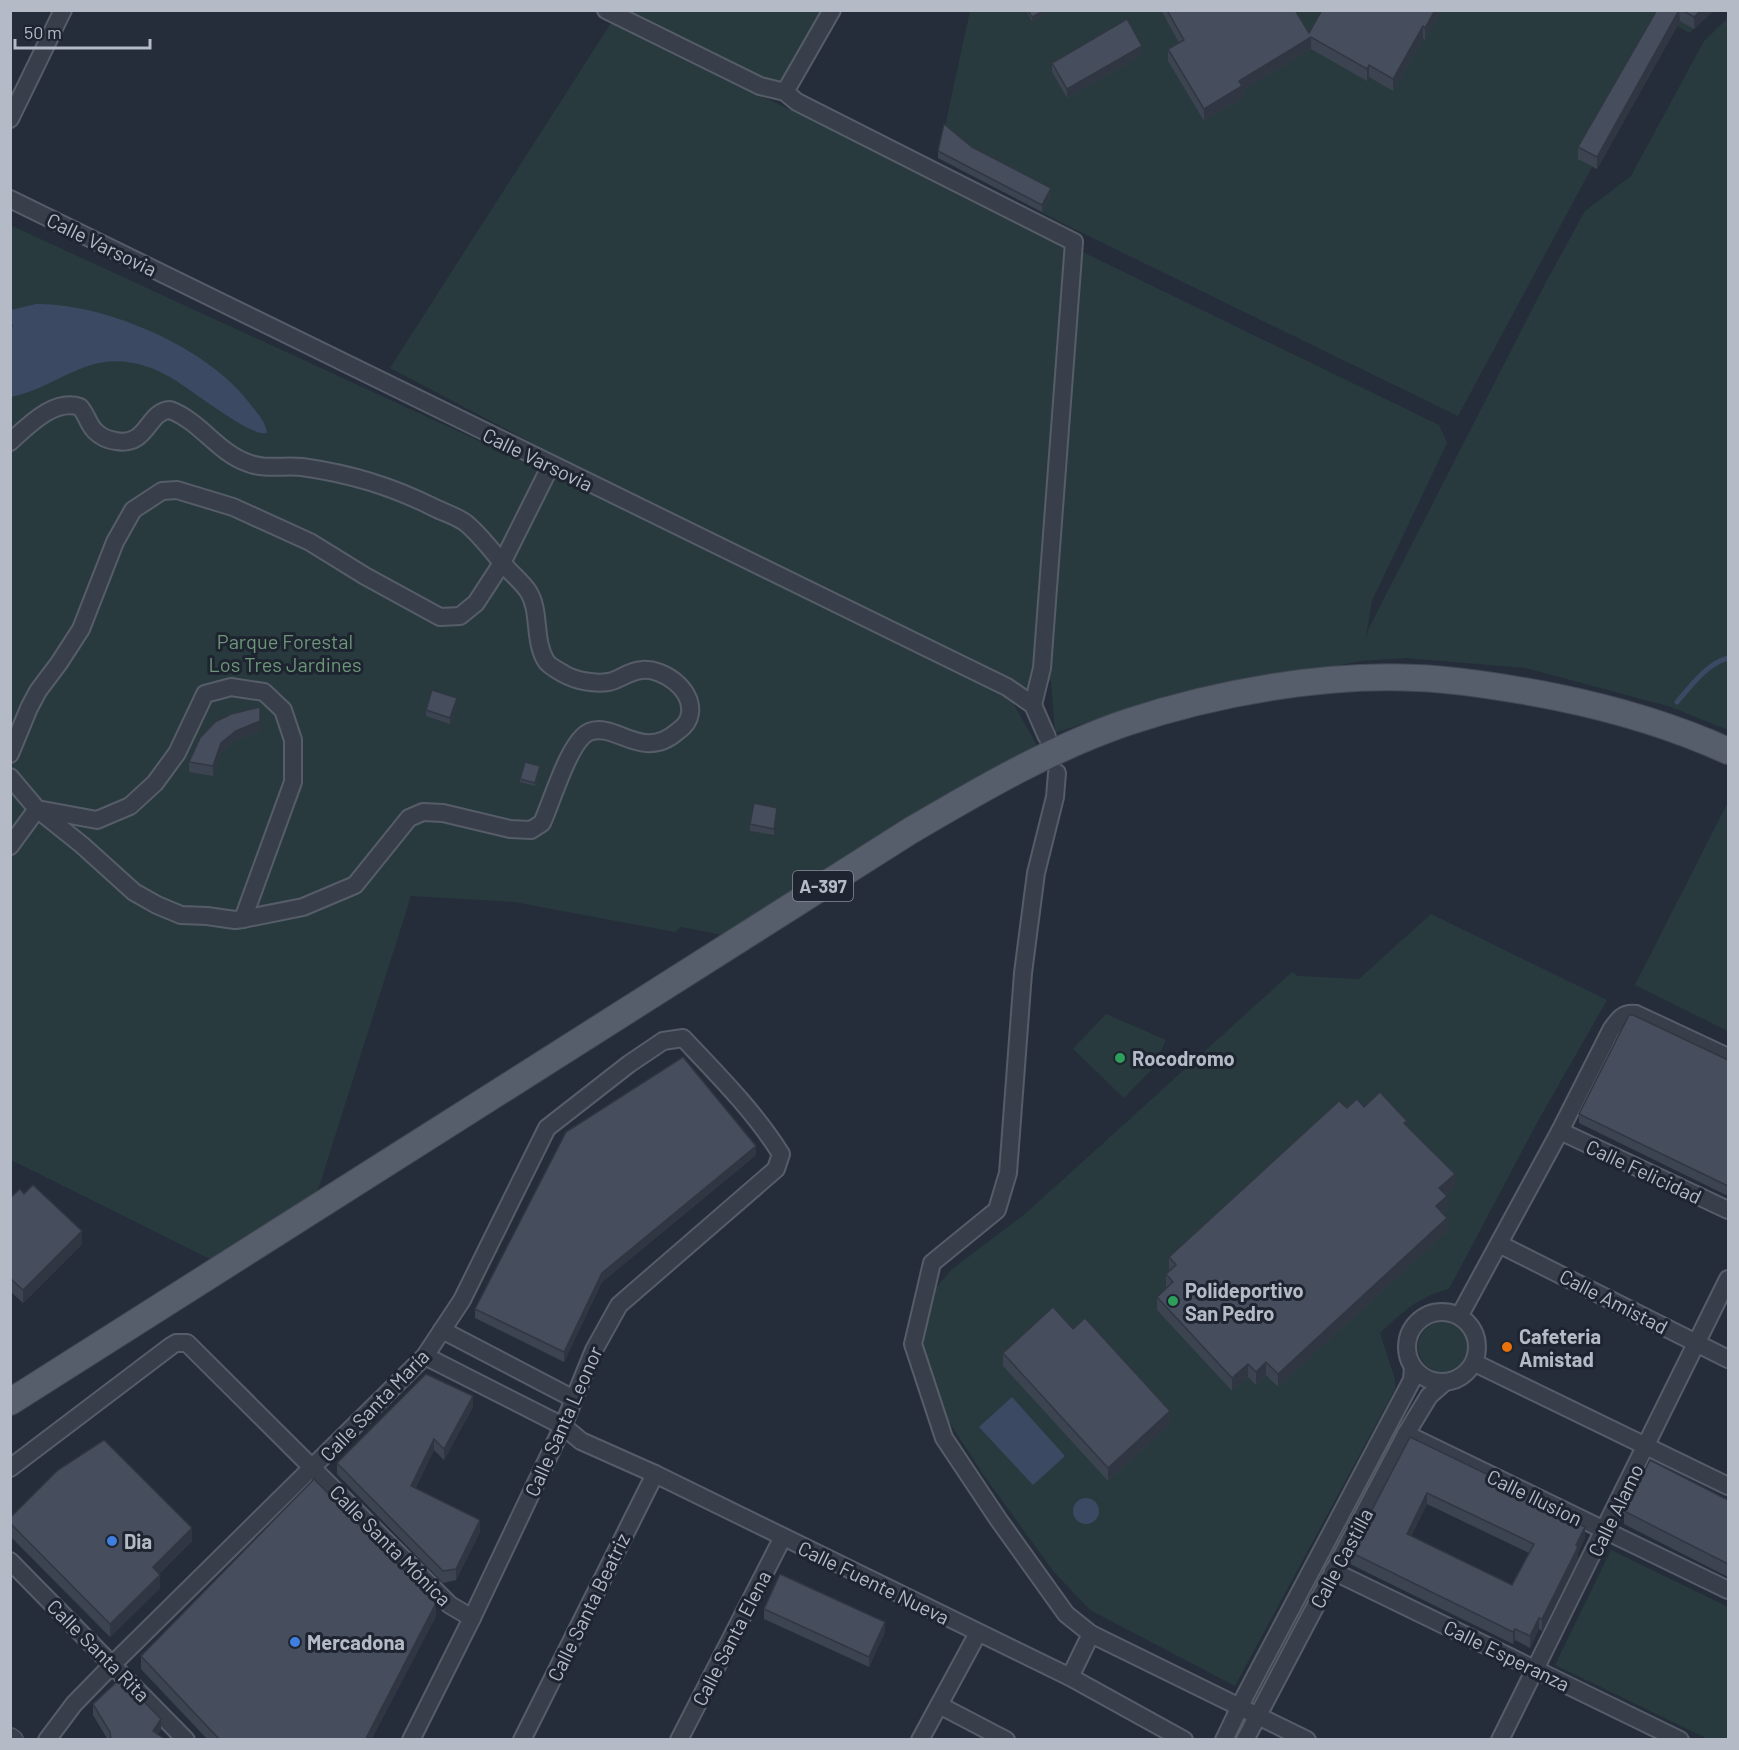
<svg xmlns="http://www.w3.org/2000/svg" width="1739" height="1750" font-family="Barlow,sans-serif">
  <style>
    .green { fill: #283a3d }
    .water { fill: #3b4963 }
    .lines { fill: none; stroke-linecap: round; stroke-linejoin: round }
    .stream { stroke: #3b4963; stroke-width: 5 }
    .minor-casing { stroke: #565d69; stroke-width: 20 }
    .tertiary-casing { stroke: #565d69; stroke-width: 22 }
    .primary-casing { stroke: #414854; stroke-width: 28 }
    .minor { stroke: #383f4b; stroke-width: 16 }
    .tertiary { stroke: #383f4b; stroke-width: 20 }
    .primary { stroke: #565e6b; stroke-width: 26 }
    .wall { fill: #3c4351; fill-rule: evenodd }
    .shaded-wall { fill: #313742 }
    .building { fill: #464e5e; stroke: #313742; stroke-width: 1.5; fill-rule: evenodd }
    .leisure-dot { fill: #2e9e5b; stroke: #1e2430; stroke-width: 2 }
    .food-dot { fill: #e8710a; stroke: #1e2430; stroke-width: 2 }
    .shop-dot { fill: #3f7fe0; stroke: #1e2430; stroke-width: 2 }
    .labels { text-anchor: middle; dominant-baseline: central; stroke-width: 6; stroke-linejoin: round; paint-order: stroke }
    .shield { fill: #1e2430; stroke: #878d99; stroke-width: 1.5 }
    .shield-label { font-size: 18px; font-weight: bold; fill: #b4bac6 }
    .street-label { font-size: 20px; fill: #b4bac6; stroke: #1e2430 }
    .park-label { font-size: 20px; fill: #6d9679; stroke: #1e2430 }
    .poi-label { font-size: 20px; font-weight: bold; fill: #b4bac6; stroke: #1e2430; text-anchor: start }
  </style>
  <rect width="100%" height="100%" fill="#252d3b"/>
  <!-- green -->
  <g class="green">
    <path d="M630 11H824L786 80H769Z"/>
    <path d="M970 11H1714L1689 33 1677 26 1597 169 1592 167 1458 416 1068 226 938 158Z"/>
    <path d="M1728 18V730L1671 707 1526 668 1406 658 1361 661 1150 701 1055 733 1051 681 1023 689 861 605 568 462 390 368 611 23 1439 425 1447 443 1372 601 1365 642 1368 630 1545 284 1585 211 1631 176 1704 41Z"/>
    <path d="M10 225 788 583 1012 701 1039 749 728 936 681 927 675 932 514 902 411 896 317 1193 212 1260 11 1160Z"/>
    <path d="M1728 802V1031L1635 985Z"/>
    <path d="M1431 914 1607 1000 1539 1119 1449 1289C1416 1298 1404 1311 1380 1333L1395 1379V1389L1235 1686 1090 1610 1053 1571 983 1474 942 1411 919 1345 934 1290 951 1270 1025 1214 1292 972 1298 976 1359 979Z"/>
    <path d="M1106 1014 1166 1040 1153 1068 1124 1098 1073 1049Z"/>
    <circle cx="1443" cy="1347" r="25"/>
    <path d="M1611 1550 1728 1607V1739H1708L1555 1665Z"/>
  </g>
  <!-- water -->
  <g class="water">
    <path d="M36 304C105 303 210 348 251 405 257 413 266 422 267 433 251 438 188 387 170 377 162 373 153 368 145 366 88 348 62 386 11 397L10 331 13 326 11 322V310Z"/>
    <path d="M1012 1397 1065 1456 1033 1485 979 1427Z"/>
    <circle cx="1086" cy="1511" r="13"/>
  </g>
  <g class="lines">
    <!-- stream -->
    <path class="stream" d="M1677 702C1691 686 1706 664 1728 658"/>
    <defs>
      <g id="minor">
        <path d="M606 10 760 86 785 92 797 102 1074 242 1042 668 1033 705"/>
        <path d="M785 92 832 10"/>
        <path d="M10 119 63 10"/>
        <path d="M10 199 1007 687 1033 705 1047 737"/>
        <path d="M10 442C28 426 54 398 80 407 87 415 88 424 95 431 101 437 108 440 116 441 148 447 147 411 170 410 200 421 218 453 248 463 265 470 284 465 302 467 351 474 391 486 435 508 445 513 459 517 467 524 481 536 492 551 504 565 511 573 522 582 528 591 541 611 533 640 546 661 549 666 559 671 564 674 576 681 595 684 608 682 618 681 628 671 642 670 663 668 693 689 690 713 689 721 684 727 678 731 642 763 616 721 589 732 569 741 552 802 542 823L531 830 510 829 443 813 423 812 409 818 355 885 303 907 243 919 235 920 207 916 181 915 157 905 134 892 82 845 37 809 10 846"/>
        <path d="M10 754 29 708 38 691 59 663 81 629 115 542 133 510 162 491 177 490 233 507 310 542 365 576 440 617 460 616 476 603 502 563 551 465"/>
        <path d="M1057 773 1055 797 1036 873 1023 973 1008 1173 997 1210 932 1263 913 1344 944 1438 998 1519 1066 1614 1091 1634 1307 1740"/>
        <path d="M10 777 37 809 97 820 130 806 155 783 177 753 205 694 231 687 264 692 283 710 293 740V782L243 919"/>
        <path d="M1560 1131 1728 1210"/>
        <path d="M1499 1244 1728 1359"/>
        <circle cx="1442" cy="1347" r="35"/>
        <path d="M1460 1315 1560 1131 1611 1030C1618 1020 1623 1012 1636 1014L1728 1057"/>
        <path d="M442 1330 574 1399"/>
        <path d="M425 1356 563 1426 581 1441 655 1474 1070 1677 1184 1740"/>
        <path d="M1475 1363 1728 1486"/>
        <path d="M1406 1434 1728 1590"/>
        <path d="M10 1468 171 1346 176 1343H187L450 1605 472 1618"/>
        <path d="M10 1561 186 1740"/>
        <path d="M1333 1571 1680 1740"/>
        <path d="M1070 1677 1091 1634"/>
        <path d="M939 1705 1006 1740"/>
        <path d="M47 1740 74 1704 113 1664 425 1356 462 1300 547 1128 629 1064 663 1041 683 1038C718 1075 754 1111 781 1154L776 1169 619 1305 594 1350 563 1426 472 1618 411 1740"/>
        <path d="M522 1740 655 1474"/>
        <path d="M679 1740 783 1537"/>
        <path d="M920 1740 978 1633"/>
        <path d="M1224 1740 1245 1696 1412 1380 1413 1367"/>
        <path d="M1245 1740 1406 1434 1429 1396 1445 1382"/>
        <path d="M1500 1740 1728 1279"/>
      </g>
      <path id="tertiary" d="M10 1738 13 1740"/>
      <path id="primary" d="M10 1402 910 831C980 790 1051 748 1128 722 1215 693 1326 673 1417 678 1464 680 1510 688 1556 697 1615 709 1673 726 1728 751"/>
    </defs>
    <!-- minor casing -->
    <use href="#minor" class="minor-casing"/>
    <!-- tertiary casing -->
    <use href="#tertiary" class="tertiary-casing"/>
    <!-- primary casing -->
    <use href="#primary" class="primary-casing"/>
    <!-- minor -->
    <use href="#minor" class="minor"/>
    <!-- tertiary -->
    <use href="#tertiary" class="tertiary"/>
    <!-- primary -->
    <use href="#primary" class="primary"/>
  </g>
  <!-- wall -->
  <g class="wall">
    <path d="M1026 10H1051L1032 21Z"/>
    <path d="M1161 10H1295L1309 33 1322 10H1442L1425 40 1423 38 1393 91 1369 77 1367 81 1311 49 1242 91V98L1204 121 1168 61V49L1179 43Z"/>
    <path d="M1657 10H1713L1694 29 1680 21 1597 169 1578 159V147Z"/>
    <path d="M1142 55 1067 98 1052 72V63Z"/>
    <path d="M972 147 1051 194 1042 212 938 158V151Z"/>
    <path d="M457 704 450 724 426 716V710Z"/>
    <path d="M260 731 236 740 221 753 213 776 189 772V762L200 738Z"/>
    <path d="M540 769 535 786 520 782V779Z"/>
    <path d="M777 814 774 835 750 831V824Z"/>
    <path d="M1728 1060V1196L1579 1123V1114Z"/>
    <path d="M1364 1107 1407 1125 1455 1187 1446 1195 1447 1209 1443 1213 1447 1231 1278 1387 1266 1375 1256 1385 1248 1377 1232 1391 1157 1310V1297L1167 1288 1166 1287V1274L1170 1270H1169V1257L1347 1108Z"/>
    <path d="M756 1155 602 1282 564 1362 475 1318V1309Z"/>
    <path d="M24 1194 82 1244 23 1303 10 1291V1198Z"/>
    <path d="M1073 1329 1170 1424 1108 1481 1003 1366V1353Z"/>
    <path d="M473 1407 444 1460 434 1450 415 1489 480 1532 456 1580 443 1583 337 1474V1463Z"/>
    <path d="M1410 1437 1573 1521 1585 1538 1578 1552V1558L1542 1631 1539 1629 1530 1648 1515 1640 1513 1644 1350 1564V1552ZM1427 1504 1529 1553 1512 1585 1411 1536Z"/>
    <path d="M1728 1500V1577L1624 1524V1511Z"/>
    <path d="M10 1518 192 1541 159 1574 160 1588 110 1637 10 1536Z"/>
    <path d="M764 1609 885 1632 869 1667 764 1619Z"/>
    <path d="M436 1616 371 1740H208L141 1669V1656Z"/>
    <path d="M93 1704 161 1730 158 1734 166 1740H108L93 1715Z"/>
  </g>
  <!-- shaded-wall -->
  <g class="shaded-wall">
    <path d="M1045 10H1051L1032 21V17Z"/>
    <path d="M1435 10H1442L1425 40V28Z"/>
    <path d="M1679 10 1680 21 1597 169V157Z"/>
    <path d="M1701 10H1713L1694 29V17Z"/>
    <path d="M1423 26V38L1393 91V79Z"/>
    <path d="M1311 37V49L1242 91V98L1204 121V109L1239 81Z"/>
    <path d="M1142 46V55L1067 98V89Z"/>
    <path d="M1369 65V77L1367 81V69Z"/>
    <path d="M1051 188V194L1042 212V205Z"/>
    <path d="M457 698V704L450 724V718Z"/>
    <path d="M260 721V731L236 740 221 753 213 776V766L221 743 236 731Z"/>
    <path d="M777 808V814L774 835V829Z"/>
    <path d="M756 1146V1155L602 1282 564 1362V1352L602 1273Z"/>
    <path d="M1455 1174V1187L1439 1201V1188Z"/>
    <path d="M1447 1196V1209L1436 1219V1206Z"/>
    <path d="M1447 1218V1231L1278 1387V1374Z"/>
    <path d="M82 1231V1244L23 1303V1290Z"/>
    <path d="M1266 1362V1375L1256 1385V1372Z"/>
    <path d="M1248 1364V1377L1232 1391V1378Z"/>
    <path d="M473 1396V1407L444 1460V1449Z"/>
    <path d="M1170 1411V1424L1108 1481V1468Z"/>
    <path d="M434 1439V1450L411 1498V1486Z"/>
    <path d="M1427 1493V1504L1407 1545V1534Z"/>
    <path d="M480 1520V1532L456 1580V1569Z"/>
    <path d="M1585 1527V1538L1578 1552V1558L1542 1631V1619Z"/>
    <path d="M192 1528V1541L153 1580V1567Z"/>
    <path d="M160 1575V1588L110 1637V1624Z"/>
    <path d="M436 1603V1616L371 1740H365Z"/>
    <path d="M1539 1618V1629L1530 1648V1636Z"/>
    <path d="M885 1622V1632L869 1667V1657Z"/>
    <path d="M1515 1629V1640L1513 1644V1632Z"/>
    <path d="M161 1719V1730L155 1740 153 1731Z"/>
  </g>
  <!-- building -->
  <g class="building">
    <path d="M1028 10H1045L1032 17Z"/>
    <path d="M1167 10H1295L1309 33 1322 10H1435L1425 28 1423 26 1393 79 1369 65 1367 69 1311 37 1239 81 1242 86 1204 109 1168 49 1184 40Z"/>
    <path d="M1657 10H1679L1597 157 1578 147Z"/>
    <path d="M1682 10H1701L1694 17Z"/>
    <path d="M1127 19 1142 46 1067 89 1052 63Z"/>
    <path d="M944 124 972 147 1051 188 1042 205 938 151Z"/>
    <path d="M432 690 457 698 450 718 426 710Z"/>
    <path d="M260 707V721L236 731 221 743 213 766 189 762 200 738 215 722 231 714Z"/>
    <path d="M525 762 540 766 535 783 520 779Z"/>
    <path d="M754 803 777 808 774 829 750 824Z"/>
    <path d="M1629 1015H1633L1728 1060V1186L1579 1114Z"/>
    <path d="M683 1057 756 1146 602 1273 564 1352 475 1309 566 1132Z"/>
    <path d="M1380 1092 1407 1121 1404 1123 1455 1174 1439 1188 1447 1196 1436 1206 1447 1218 1278 1374 1266 1362 1256 1372 1248 1364 1232 1378 1157 1297 1173 1282 1166 1274 1176 1265 1169 1257 1339 1101 1347 1108 1357 1099 1364 1107Z"/>
    <path d="M33 1185 82 1231 23 1290 10 1278V1198L20 1189 24 1194Z"/>
    <path d="M1053 1307 1073 1329 1085 1318 1170 1411 1108 1468 1003 1353Z"/>
    <path d="M426 1374 473 1396 444 1449 434 1439 411 1486 480 1520 456 1569 443 1571 337 1463Z"/>
    <path d="M1410 1437 1573 1516 1571 1520 1585 1527 1576 1545 1578 1547 1542 1619 1539 1618 1530 1636 1515 1629 1513 1632 1350 1552ZM1427 1493 1534 1544 1512 1585 1407 1534Z"/>
    <path d="M104 1440 192 1528 153 1567 160 1575 110 1624 10 1523V1518L58 1470Z"/>
    <path d="M1650 1460 1728 1500V1564L1624 1511Z"/>
    <path d="M314 1479 436 1603 365 1740H220L141 1656Z"/>
    <path d="M780 1574 885 1622 869 1657 764 1609Z"/>
    <path d="M121 1678 161 1719 153 1731 166 1740H111L110 1732 93 1704Z"/>
  </g>
  <!-- markers -->
  <g class="leisure-dot">
    <circle cx="1120" cy="1058" r="6"/>
    <circle cx="1173" cy="1301" r="6"/>
  </g>
  <circle class="food-dot" cx="1507" cy="1347" r="6"/>
  <g class="shop-dot">
    <circle cx="112" cy="1541" r="6"/>
    <circle cx="295" cy="1642" r="6"/>
  </g>
  <g class="labels">
    <!-- shield labels -->
    <rect class="shield" x="793" y="871" width="60" height="30" rx="4.5"/>
    <g class="shield-label">
      <text x="823" y="886">A-397</text>
    </g>
    <!-- street labels -->
    <g class="street-label">
      <text transform="translate(102 244) rotate(26)">Calle Varsovia</text>
      <text transform="translate(538 459) rotate(26)">Calle Varsovia</text>
      <text transform="translate(1644 1171) rotate(25)">Calle Felicidad</text>
      <text transform="translate(1614 1301) rotate(27)">Calle Amistad</text>
      <text transform="translate(374 1405) rotate(-46)">Calle Santa María</text>
      <text transform="translate(563 1421) rotate(-66)">Calle Santa Leonor</text>
      <text transform="translate(1535 1497) rotate(26)">Calle Ilusion</text>
      <text transform="translate(1615 1510) rotate(-64)">Calle Alamo</text>
      <text transform="translate(391 1545) rotate(45)">Calle Santa Mónica</text>
      <text transform="translate(1341 1558) rotate(-62)">Calle Castilla</text>
      <text transform="translate(874 1582) rotate(26)">Calle Fuente Nueva</text>
      <text transform="translate(588 1607) rotate(-64)">Calle Santa Beatriz</text>
      <text transform="translate(731 1638) rotate(-63)">Calle Santa Elena</text>
      <text transform="translate(99 1650) rotate(45)">Calle Santa Rita</text>
      <text transform="translate(1507 1655) rotate(26)">Calle Esperanza</text>
    </g>
    <!-- park labels -->
    <g class="park-label">
      <text x="285" y="641">Parque Forestal<tspan x="285" dy="23">Los Tres Jardines</tspan></text>
    </g>
    <!-- poi labels -->
    <g class="poi-label">
      <text x="1132" y="1058">Rocodromo</text>
      <text x="1185" y="1290">Polideportivo<tspan x="1185" dy="23">San Pedro</tspan></text>
      <text x="1519" y="1336">Cafeteria<tspan x="1519" dy="23">Amistad</tspan></text>
      <text x="124" y="1541">Dia</text>
      <text x="307" y="1642">Mercadona</text>
    </g>
  </g>
  <!-- border -->
  <rect width="1739" height="1750" fill="none" stroke="#b4bac6" stroke-width="24"/>
  <!-- scale -->
  <path d="M15 39v9h135v-9" fill="none" stroke="#b4bac6" stroke-width="3"/>
  <text x="24" y="39" font-size="18" fill="#b4bac6" stroke="#1e2430" stroke-width="4.5" paint-order="stroke">50 m</text>
</svg>
